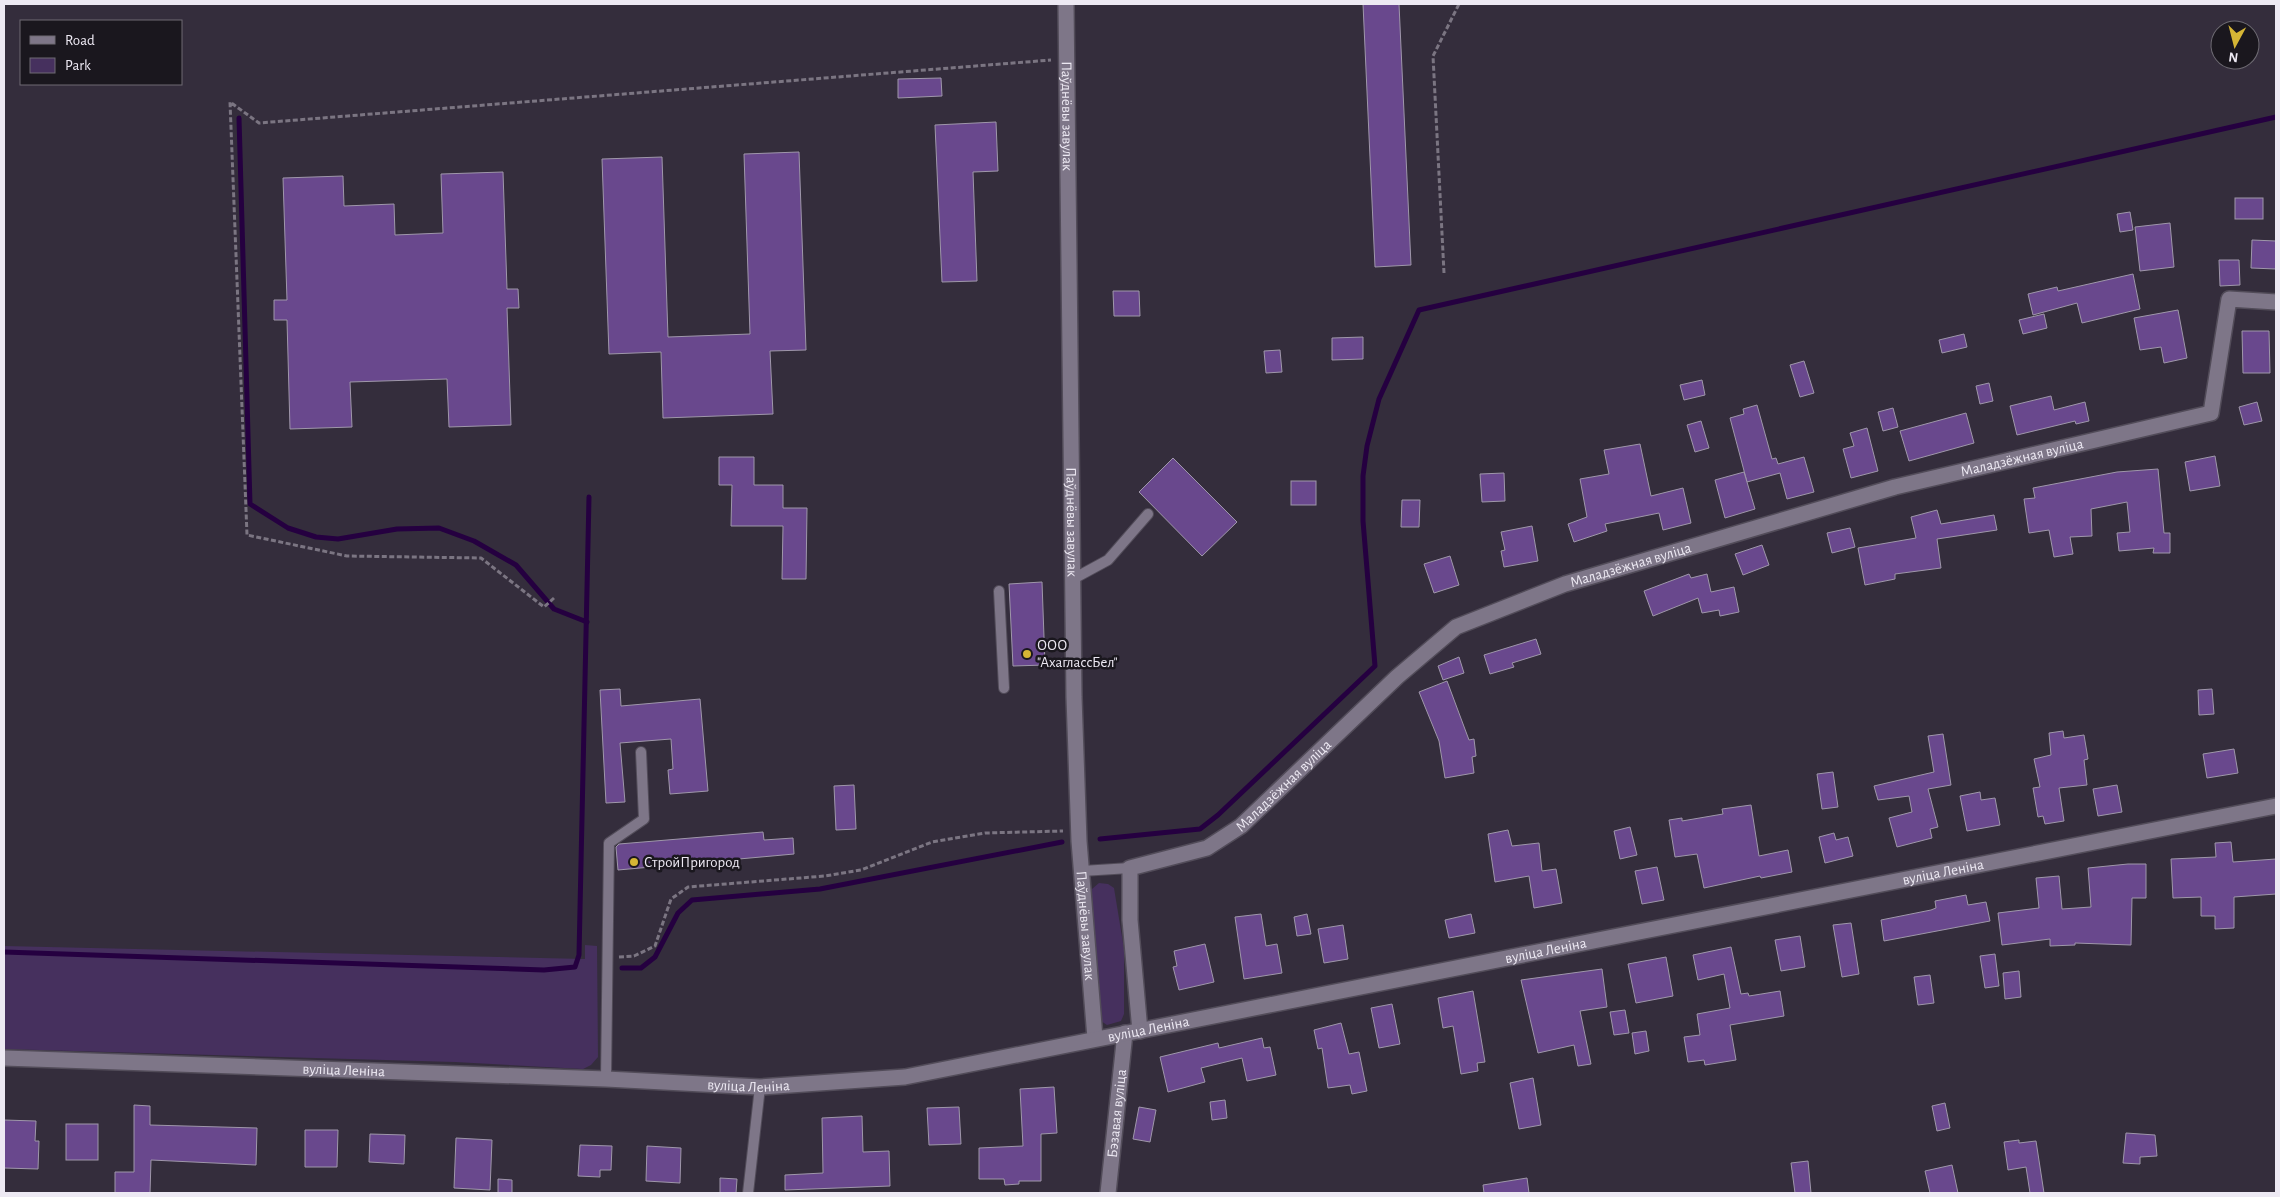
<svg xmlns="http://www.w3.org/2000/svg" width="2280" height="1197" font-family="'Alegreya Sans',sans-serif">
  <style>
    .green { fill: #46305e }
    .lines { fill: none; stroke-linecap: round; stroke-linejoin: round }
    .stream { stroke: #250040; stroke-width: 5 }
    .building { fill: #69488d; stroke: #9f97aa }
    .lane-casing { stroke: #524c59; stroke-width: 12 }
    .street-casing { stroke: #524c59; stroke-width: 18 }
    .secondary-casing { stroke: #524c59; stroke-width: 18 }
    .path { stroke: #7b7582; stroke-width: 3; stroke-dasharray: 5 2.5; stroke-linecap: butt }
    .lane { stroke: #7e7688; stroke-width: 10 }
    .street { stroke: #7e7688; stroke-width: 15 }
    .secondary { stroke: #7e7688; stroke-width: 15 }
    .poi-dot { fill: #d5b535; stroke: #1a171e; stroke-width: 2 }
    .labels { text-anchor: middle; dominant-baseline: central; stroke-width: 5; stroke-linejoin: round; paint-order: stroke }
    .street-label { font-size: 15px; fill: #ede9f3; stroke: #1a171e }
    .poi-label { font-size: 15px; fill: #ede9f3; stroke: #1a171e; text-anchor: start }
  </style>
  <rect width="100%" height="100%" fill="#342d3c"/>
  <!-- green -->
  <g class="green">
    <path d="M1099 883 1108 884 1114 888 1124 949V1014L1121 1021 1107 1025 1101 1021 1098 1011 1091 896 1092 889Z"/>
    <path d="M585 945 597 946 598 1057 591 1065 583 1069 455 1062 4 1049V946L585 959Z"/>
  </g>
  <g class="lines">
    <!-- stream -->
    <g class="stream">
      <path d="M239 118 250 504 288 528 316 537 338 539 397 529 439 528 474 541 516 565 554 609 587 622"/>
      <path d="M1100 839 1200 829 1218 815 1375 666 1363 521V476L1367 446 1379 399 1419 310 2276 117"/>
      <path d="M4 952 544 970 575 967 579 955 589 497"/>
      <path d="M622 968H641L655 957 678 913 692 900 820 889 1062 842"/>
    </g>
  </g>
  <!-- building -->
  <g class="building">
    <path d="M1363 4H1399L1411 265 1375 267Z"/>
    <path d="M941 78 942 96 898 98V79Z"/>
    <path d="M996 122 998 171 973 172 977 281 942 282 935 125Z"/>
    <path d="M799 152 806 350 770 351 773 414 663 418 661 352 609 354 602 159 662 157 668 337 750 334 744 154Z"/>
    <path d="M503 172 507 289H518L519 308H507L511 425 449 427 447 379 350 382 352 427 290 429 287 320H274V300H287L283 178 343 176 344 206 394 204 395 235 443 233 441 174Z"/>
    <rect x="2235" y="198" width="28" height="21"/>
    <path d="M2130 212 2133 230 2120 232 2117 214Z"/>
    <path d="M2170 223 2174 267 2140 271 2135 227Z"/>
    <path d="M2252 240 2276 241V269L2251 268Z"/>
    <path d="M2219 260H2239L2240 285 2220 286Z"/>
    <path d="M2133 274 2140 309 2082 323 2077 303 2033 315 2028 294 2057 287 2058 291Z"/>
    <path d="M1113 291H1139L1140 316H1114Z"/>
    <path d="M2178 310 2187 358 2164 363 2161 347 2140 350 2134 318Z"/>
    <path d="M2044 314 2047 328 2023 334 2019 320Z"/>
    <path d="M2242 331H2269L2270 373H2243Z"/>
    <path d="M1964 334 1967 347 1942 353 1939 340Z"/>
    <path d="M1363 337V359L1332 360V338Z"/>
    <path d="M1280 350 1282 372 1266 373 1264 351Z"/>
    <path d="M1804 361 1814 393 1800 397 1790 365Z"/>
    <path d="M1702 380 1705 395 1684 400 1680 385Z"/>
    <path d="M1989 383 1993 401 1980 404 1976 386Z"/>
    <path d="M2051 396 2054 410 2085 402 2089 421 2076 424 2075 421 2017 435 2010 406Z"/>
    <path d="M2257 402 2262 421 2244 425 2239 407Z"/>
    <path d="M1757 405 1772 459 1776 458 1778 464 1804 457 1814 492 1787 499 1780 473 1747 482 1730 418 1744 414 1743 409Z"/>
    <path d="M1893 408 1898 427 1883 431 1878 412Z"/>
    <path d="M1966 413 1974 443 1909 461 1900 431Z"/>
    <path d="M1701 421 1709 448 1695 452 1687 425Z"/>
    <path d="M1867 428 1878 471 1851 478 1843 449 1854 446 1850 433Z"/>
    <path d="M1640 444 1651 496 1683 488 1691 523 1663 530 1659 513 1605 524 1607 531 1574 542 1568 524 1587 517 1580 479 1609 474 1604 450Z"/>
    <path d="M2215 456 2220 486 2190 491 2185 462Z"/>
    <path d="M719 457H754V485H783V508H807L806 579H782L783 526H731L732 485H719Z"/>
    <path d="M1173 458 1237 522 1202 556 1139 492Z"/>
    <path d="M2158 469 2164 533H2170V553H2153L2154 548 2119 551 2117 533 2130 532 2127 502 2091 509 2092 536 2070 537 2073 554 2054 557 2049 530 2029 533 2024 499 2035 498 2033 488 2117 472Z"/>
    <path d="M1744 472 1755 509 1725 518 1715 480Z"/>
    <path d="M1504 473 1505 501 1482 502 1480 474Z"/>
    <rect x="1291" y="481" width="25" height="24"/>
    <path d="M1402 500H1420L1419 527H1401Z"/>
    <path d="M1937 510 1941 524 1994 515 1997 530 1937 539 1941 568 1895 574V579L1865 585 1858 548 1916 538 1911 517Z"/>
    <path d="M1532 526 1538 561 1504 567 1501 551 1505 550 1501 532Z"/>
    <path d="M1850 528 1855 547 1832 553 1827 533Z"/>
    <path d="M1762 545 1769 565 1743 575 1735 554Z"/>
    <path d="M1450 556 1459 585 1434 593 1424 564Z"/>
    <path d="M1689 574 1691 578 1707 574 1711 592 1734 587 1739 612 1720 616 1719 610 1702 613 1698 598 1653 616 1644 591Z"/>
    <path d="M1042 582 1045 665 1013 666 1009 584Z"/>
    <path d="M1536 639 1541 654 1512 663 1514 667 1490 674 1484 655Z"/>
    <path d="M1459 657 1464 673 1443 680 1438 666Z"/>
    <path d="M1447 681 1469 740 1474 739 1476 756 1472 757 1474 773 1445 778 1439 741 1419 692Z"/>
    <path d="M620 689 621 706 700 699 708 791 670 794 668 770 673 769 671 739 620 743 625 802 606 803 600 690Z"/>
    <path d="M2212 689 2214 714 2199 715 2198 690Z"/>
    <path d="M2063 731 2064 738 2084 735 2088 759 2084 760 2087 785 2059 788 2064 821 2045 824 2043 816 2038 817 2033 788 2040 787 2034 759 2051 755 2049 733Z"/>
    <path d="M1943 734 1951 785 1928 789 1938 827 1930 829 1932 838 1897 847 1889 818 1912 812 1909 796 1878 800 1874 786 1934 772 1928 736Z"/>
    <path d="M2234 749 2238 773 2207 778 2203 754Z"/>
    <path d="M1833 772 1838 807 1822 809 1817 774Z"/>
    <path d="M854 785 856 829 836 830 834 786Z"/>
    <path d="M2117 785 2122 812 2098 816 2093 789Z"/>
    <path d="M1980 792 1981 800 1995 798 2000 825 1967 831 1960 796Z"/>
    <path d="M1751 805 1759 856 1788 850 1792 872 1761 878 1760 876 1704 888 1697 854 1675 857 1669 820 1682 818V821L1723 814 1722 809Z"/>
    <path d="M1630 827 1637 855 1620 859 1614 831Z"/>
    <path d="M1508 830 1512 846 1539 843 1542 871 1556 869 1562 903 1534 908 1529 876 1495 882 1488 834Z"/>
    <path d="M763 832 764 840 793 838 794 854 618 870 616 847 619 844Z"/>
    <path d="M1834 833 1836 840 1848 837 1853 856 1825 863 1819 837Z"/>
    <path d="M2231 842 2233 862 2276 859V894L2234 897V928L2215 929V916H2201V897L2173 898 2171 859 2216 857 2215 843Z"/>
    <path d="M2128 864H2146V898H2132L2131 945 2075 943V945L2050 946V939L2002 945 1998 913 2039 908 2036 878 2059 876 2062 909 2091 907 2088 868Z"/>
    <path d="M1657 867 1664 900 1642 904 1635 871Z"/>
    <path d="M1966 895 1968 905 1986 902 1990 921 1884 941 1881 920 1931 910 1936 908 1935 901Z"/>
    <path d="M1261 914 1266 946 1277 944 1282 973 1244 979 1235 917Z"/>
    <path d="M1307 914 1311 934 1297 936 1294 917Z"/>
    <path d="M1471 914 1475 933 1449 938 1445 920Z"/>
    <path d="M1851 923 1859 974 1842 977 1833 925Z"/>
    <path d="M1343 925 1348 959 1324 963 1318 929Z"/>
    <path d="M1800 936 1805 967 1781 971 1775 940Z"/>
    <path d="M1205 944 1214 982 1179 990 1173 967 1177 966 1174 951Z"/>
    <path d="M1731 947 1741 994 1748 993 1749 996 1780 991 1784 1016 1730 1025 1736 1060 1705 1065 1704 1060 1688 1062 1684 1037 1700 1035 1697 1014 1730 1008 1724 974 1698 980 1693 955Z"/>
    <path d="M1995 954 1999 986 1985 988 1980 956Z"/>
    <path d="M1666 957 1673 996 1636 1003 1628 964Z"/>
    <path d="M1602 969 1607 1007 1580 1011 1591 1064 1578 1066 1574 1045 1538 1053 1521 980Z"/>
    <path d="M2019 971 2021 997 2005 999 2003 973Z"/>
    <path d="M1930 975 1934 1003 1918 1005 1914 977Z"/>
    <path d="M1473 991 1485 1062 1477 1063 1478 1071 1461 1074 1453 1026 1443 1028 1438 998Z"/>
    <path d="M1392 1004 1400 1044 1379 1048 1371 1008Z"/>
    <path d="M1625 1010 1629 1033 1614 1035 1610 1012Z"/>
    <path d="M1341 1023 1349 1054 1359 1052 1367 1091 1352 1094 1350 1085 1328 1088 1322 1048 1318 1049 1314 1030Z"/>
    <path d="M1646 1031 1649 1051 1635 1054 1632 1033Z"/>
    <path d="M1262 1038 1264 1048 1270 1047 1276 1075 1247 1081 1242 1058 1201 1068 1205 1082 1168 1092 1160 1057 1218 1043 1219 1048Z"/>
    <path d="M1533 1078 1541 1125 1519 1129 1510 1083Z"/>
    <path d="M1054 1087 1057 1133 1041 1134V1181H1019V1184L1005 1185 1004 1179H979V1148L1023 1146 1020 1089Z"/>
    <path d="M1225 1100 1227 1118 1212 1120 1210 1102Z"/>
    <path d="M1945 1103 1950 1128 1937 1131 1932 1106Z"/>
    <path d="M134 1105 150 1106V1125L257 1128 256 1165 151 1160 150 1193H115V1172H134Z"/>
    <path d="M959 1107 961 1144 929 1145 927 1108Z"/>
    <path d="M1139 1107 1156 1110 1150 1142 1133 1139Z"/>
    <path d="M862 1116 863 1152 889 1151 890 1186 785 1190V1175L823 1173 822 1118Z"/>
    <path d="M4 1120 36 1121 35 1141H39L38 1169 4 1168Z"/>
    <rect x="66" y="1124" width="32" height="36"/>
    <path d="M305 1130H338L337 1167H305Z"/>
    <path d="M2126 1133 2155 1135 2157 1156 2140 1157V1164L2123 1163Z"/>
    <path d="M370 1134 405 1135 404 1164 369 1162Z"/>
    <path d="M456 1138 492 1140 490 1190 454 1188Z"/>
    <path d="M2019 1140V1143L2036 1141 2044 1193H2030L2026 1167 2008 1170 2004 1142Z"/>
    <path d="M580 1145 612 1146 611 1170H600V1177L578 1176Z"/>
    <path d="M647 1146 681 1148 680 1183 646 1181Z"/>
    <path d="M1808 1161 1811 1193H1795L1791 1163Z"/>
    <path d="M1952 1165 1958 1193H1930L1925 1171Z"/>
    <path d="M720 1178 737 1179 736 1193H720Z"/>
    <path d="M1527 1178 1529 1193H1484L1483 1185Z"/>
    <path d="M498 1179 512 1180V1193H498Z"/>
  </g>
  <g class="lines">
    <defs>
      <g id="lane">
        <path d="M1073 579 1108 560 1148 514"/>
        <path d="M999 591 1004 688"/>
        <path d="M1082 871 1130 868"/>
        <path d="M606 1079 609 843 644 819 641 752"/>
        <path d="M748 1193 760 1087"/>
      </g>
      <g id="street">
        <path id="s1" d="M1066 4 1074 697 1079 841 1095 1038"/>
        <path id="s2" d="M1140 1031 1130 920V868L1207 848 1241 826 1397 677 1456 627 1565 584 1895 487 2211 413 2229 299 2276 302"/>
        <path id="s3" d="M1108 1193 1125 1033"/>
      </g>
      <g id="secondary">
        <path id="s4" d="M4 1058 606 1079 760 1087 905 1077 2276 806"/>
      </g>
    </defs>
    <!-- lane casing -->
    <use href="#lane" class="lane-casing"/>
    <!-- street casing -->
    <use href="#street" class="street-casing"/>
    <!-- secondary casing -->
    <use href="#secondary" class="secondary-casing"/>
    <!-- path -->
    <g class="path">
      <path d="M1444 273 1433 56 1459 4"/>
      <path d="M554 598 544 607 481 558 347 556 247 535 230 102 259 123 1051 60"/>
      <path d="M619 957 634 956 655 946 671 899 688 887 825 876 861 870 932 842 985 833 1063 831"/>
    </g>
    <!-- lane -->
    <use href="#lane" class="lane"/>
    <!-- street -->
    <use href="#street" class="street"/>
    <!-- secondary -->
    <use href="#secondary" class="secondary"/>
  </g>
  <!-- markers -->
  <g class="poi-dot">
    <circle cx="1027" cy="654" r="5"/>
    <circle cx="634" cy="862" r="5"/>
  </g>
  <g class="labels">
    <!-- street labels -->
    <g class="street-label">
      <text stroke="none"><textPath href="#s1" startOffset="112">Паўднёвы завулак</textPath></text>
      <text stroke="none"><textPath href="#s2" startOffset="1168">Маладзёжная вуліца</textPath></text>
      <text stroke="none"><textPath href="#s1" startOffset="518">Паўднёвы завулак</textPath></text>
      <text stroke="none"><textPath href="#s2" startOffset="762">Маладзёжная вуліца</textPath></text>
      <text stroke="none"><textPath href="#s2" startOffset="342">Маладзёжная вуліца</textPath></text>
      <text stroke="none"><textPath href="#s4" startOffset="1960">вуліца Леніна</textPath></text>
      <text stroke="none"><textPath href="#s1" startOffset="922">Паўднёвы завулак</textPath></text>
      <text stroke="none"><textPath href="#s4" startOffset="1555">вуліца Леніна</textPath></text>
      <text stroke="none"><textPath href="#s4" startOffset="1150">вуліца Леніна</textPath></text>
      <text stroke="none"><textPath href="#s4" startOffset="340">вуліца Леніна</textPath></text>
      <text stroke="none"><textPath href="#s4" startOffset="745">вуліца Леніна</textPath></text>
      <text stroke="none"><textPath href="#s3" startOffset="80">Бэзавая вуліца</textPath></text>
    </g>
    <!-- poi labels -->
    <g class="poi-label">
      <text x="1037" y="645">ООО<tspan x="1037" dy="17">"АхаглассБел"</tspan></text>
      <text x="644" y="862">СтройПригород</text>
    </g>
  </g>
  <!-- border -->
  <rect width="2280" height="1197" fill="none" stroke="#ede9f3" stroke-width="10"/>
  <!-- legend -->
  <rect x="20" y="20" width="162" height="65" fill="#1a171e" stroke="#6e6b73"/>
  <rect x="30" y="36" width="25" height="8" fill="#7e7688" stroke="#6e6b73"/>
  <text x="65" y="45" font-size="15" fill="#ede9f3">Road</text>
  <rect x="30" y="58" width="25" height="15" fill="#46305e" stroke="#6e6b73"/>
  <text x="65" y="70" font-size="15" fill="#ede9f3">Park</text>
  <!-- north arrow -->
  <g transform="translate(2235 45) rotate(187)"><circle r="24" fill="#1a171e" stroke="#6e6b73"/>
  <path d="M0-4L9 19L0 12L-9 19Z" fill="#d5b535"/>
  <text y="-8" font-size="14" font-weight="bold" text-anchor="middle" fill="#ede9f3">N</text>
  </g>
</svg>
